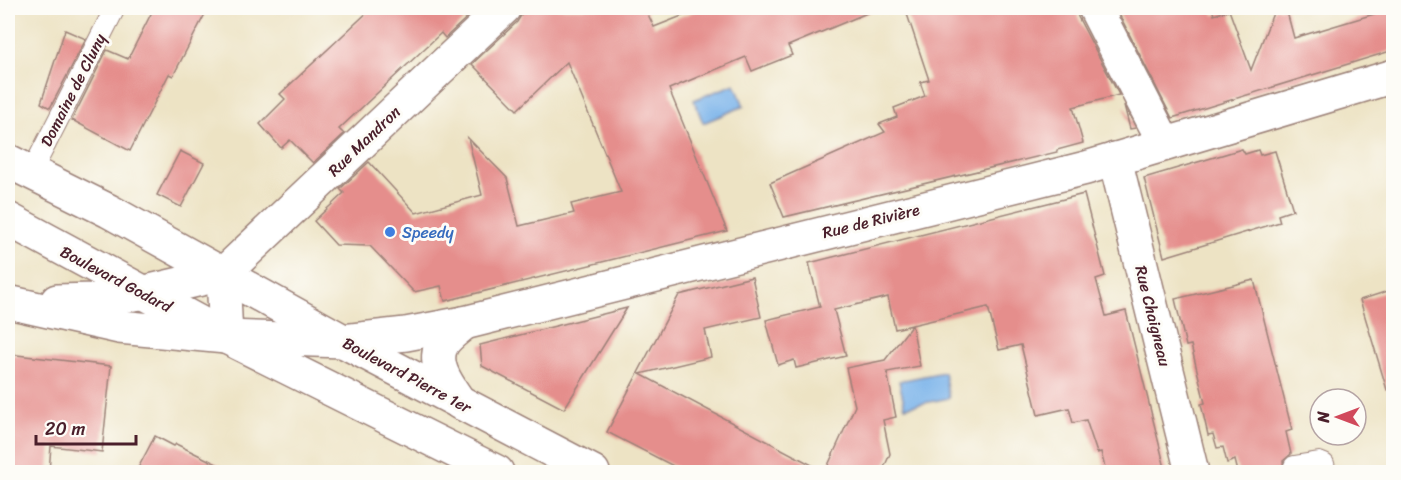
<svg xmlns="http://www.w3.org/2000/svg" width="1401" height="480" font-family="Sriracha,sans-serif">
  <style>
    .water { fill: #7ab3ea; stroke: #62698a; stroke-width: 1.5 }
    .building { fill: #e58e8c }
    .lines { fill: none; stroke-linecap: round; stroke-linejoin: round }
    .lane-casing { stroke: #9c8178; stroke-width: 22 }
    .street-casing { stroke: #9c8178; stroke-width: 36 }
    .secondary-casing { stroke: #9c8178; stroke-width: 36 }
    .primary-casing { stroke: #9c8178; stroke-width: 36 }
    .lane { stroke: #fff; stroke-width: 20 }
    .street { stroke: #fff; stroke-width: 33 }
    .secondary { stroke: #fff; stroke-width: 33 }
    .primary { stroke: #fff; stroke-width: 33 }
    .shop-dot { fill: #3f7fe0; stroke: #fdfcf7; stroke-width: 2 }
    .labels { text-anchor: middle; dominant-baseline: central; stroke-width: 6; stroke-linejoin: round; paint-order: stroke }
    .street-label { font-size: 16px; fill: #4a1f2b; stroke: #fdfcf7 }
    .shop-label { font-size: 16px; fill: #366cbe; stroke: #fdfcf7; text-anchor: start }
  </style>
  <rect width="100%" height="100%" fill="#fdfcf7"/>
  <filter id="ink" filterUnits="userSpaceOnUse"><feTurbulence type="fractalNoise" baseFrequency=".0167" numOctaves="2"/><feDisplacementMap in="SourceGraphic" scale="12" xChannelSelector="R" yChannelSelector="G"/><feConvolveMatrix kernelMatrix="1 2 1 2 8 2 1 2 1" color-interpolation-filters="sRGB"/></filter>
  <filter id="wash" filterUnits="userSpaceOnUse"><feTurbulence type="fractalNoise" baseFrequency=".008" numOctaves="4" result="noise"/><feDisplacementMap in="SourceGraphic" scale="24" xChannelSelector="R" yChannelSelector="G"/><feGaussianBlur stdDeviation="1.35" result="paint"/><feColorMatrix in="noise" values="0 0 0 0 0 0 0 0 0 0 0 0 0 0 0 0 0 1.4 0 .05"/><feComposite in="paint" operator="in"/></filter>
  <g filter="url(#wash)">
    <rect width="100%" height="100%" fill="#ede3c4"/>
    <!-- water -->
    <g class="water">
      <path d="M735 84 744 106 703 123 694 100Z"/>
      <path d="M944 372 949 398 905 407 899 381Z"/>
    </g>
    <g id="blocks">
      <!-- building -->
      <g class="building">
        <path d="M154 8H208L173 76 169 74 130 151 72 120 107 50 128 59Z"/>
        <path d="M372 8H477L445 38 441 33 339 129 344 134 313 163 290 140 281 148 260 124 285 99 280 94Z"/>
        <path d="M522 8H645L654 27 702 8H879L788 46 792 55 752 71 746 57 669 89 727 231 445 301 441 286 414 292 370 246 336 245 314 221 344 193 340 189 369 162 416 213 482 195 468 138 507 178 519 226 574 213 571 204 621 192 567 62 517 110 472 64 517 22 522 14Z"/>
        <path d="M905 8H1076L1078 17 1119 95 1073 107 1083 143 1057 150V152L784 217 770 183 885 132 879 124 897 117 894 108 925 96 920 82 929 80Z"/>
        <path d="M1116 8H1212L1214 15 1229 10 1251 70 1275 8H1286L1294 38 1394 8V50L1172 118Z"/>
        <path d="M65 30 86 39 50 108 41 103Z"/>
        <path d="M1124 105 1136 128 1130 129Z"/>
        <path d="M1242 149 1245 154 1258 150 1260 155 1275 151 1293 210 1278 215 1280 222 1164 257 1144 178Z"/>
        <path d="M180 151 204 163 181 207 157 195Z"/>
        <path d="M1084 194 1105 276 1096 279 1106 316 1126 311 1166 472H1106L1101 452 1097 453 1086 420 1073 423 1069 408 1038 415 1021 345 999 350 988 307 912 325 920 366 887 372 896 417 883 420 890 454 882 472H685L607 432 679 295 752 277 761 317 705 330 711 357 640 374 825 472 855 406 846 368 885 360 912 325 895 329 888 297 834 310 846 356 796 368 794 360 778 365 766 320 820 307 809 263Z"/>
        <path d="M1254 280 1292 430 1286 432 1291 454 1283 461 1284 472H1238L1235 460 1227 463 1223 447 1217 448 1213 434 1208 435 1201 404 1205 403 1197 370 1191 345 1186 346 1175 299Z"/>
        <path d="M1394 289V389L1387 390 1360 300Z"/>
        <path d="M627 308 564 409 482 366 480 345Z"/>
        <path d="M8 354 111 366 102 452 51 446 49 472H8Z"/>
        <path d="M155 436 174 446 176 444 233 472H136Z"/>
      </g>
    </g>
  </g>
  <g filter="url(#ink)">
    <use href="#blocks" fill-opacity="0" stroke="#9c8178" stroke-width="1.5"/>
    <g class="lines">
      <defs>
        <g id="lane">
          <path d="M31 173 115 8"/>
          <path d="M1294 466 1319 462 1324 464 1326 472"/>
        </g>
        <g id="street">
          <path d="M1095 8 1165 144"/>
          <path d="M1115 159 1192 472"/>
          <path d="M226 337 343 341 406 334 464 323 1086 168 1394 76"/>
          <path d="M460 403C449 387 430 363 443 343 448 335 458 329 464 323"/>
        </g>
        <g id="secondary">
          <path d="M223 274 504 8"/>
          <path d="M57 301 95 300 141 293 223 274"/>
          <path d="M8 302 119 327 226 337 223 274"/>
        </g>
        <g id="primary">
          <path d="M8 161 109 211 343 341 593 472"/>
          <path d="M8 219 226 337 497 472"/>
        </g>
      </defs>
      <!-- lane casing -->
      <use href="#lane" class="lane-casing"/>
      <!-- street casing -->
      <use href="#street" class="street-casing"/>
      <!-- secondary casing -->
      <use href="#secondary" class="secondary-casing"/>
      <!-- primary casing -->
      <use href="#primary" class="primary-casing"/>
      <!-- lane -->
      <use href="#lane" class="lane"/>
      <!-- street -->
      <use href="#street" class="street"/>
      <!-- secondary -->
      <use href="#secondary" class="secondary"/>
      <!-- primary -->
      <use href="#primary" class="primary"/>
    </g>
  </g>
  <!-- markers -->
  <circle class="shop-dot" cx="390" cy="232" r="6"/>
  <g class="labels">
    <!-- street labels -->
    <g class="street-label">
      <text transform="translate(73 90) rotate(-63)">Domaine de Cluny</text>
      <text transform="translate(364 141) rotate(-44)">Rue Mandron</text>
      <text transform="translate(871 221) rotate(-14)">Rue de Rivière</text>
      <text transform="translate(116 279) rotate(28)">Boulevard Godard</text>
      <text transform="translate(1153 316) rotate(76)">Rue Chaigneau</text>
      <text transform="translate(407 375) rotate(28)">Boulevard Pierre 1er</text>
    </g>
    <!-- shop labels -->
    <g class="shop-label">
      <text x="402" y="232">Speedy</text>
    </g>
  </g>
  <!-- margin -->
  <rect width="1401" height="480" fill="none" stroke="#fdfcf7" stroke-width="30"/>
  <!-- north arrow -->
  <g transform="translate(1338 417) rotate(270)"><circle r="28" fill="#fdfcf7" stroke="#b5a4a5" stroke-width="1.5"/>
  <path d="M0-4.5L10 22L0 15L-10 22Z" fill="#d1495b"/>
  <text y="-9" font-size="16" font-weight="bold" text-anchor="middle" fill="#4a1f2b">N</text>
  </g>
  <!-- scale -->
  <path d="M36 435v9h100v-9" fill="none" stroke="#4a1f2b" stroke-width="3"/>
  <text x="45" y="435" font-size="18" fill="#4a1f2b" stroke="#fdfcf7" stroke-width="4.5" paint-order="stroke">20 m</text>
</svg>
